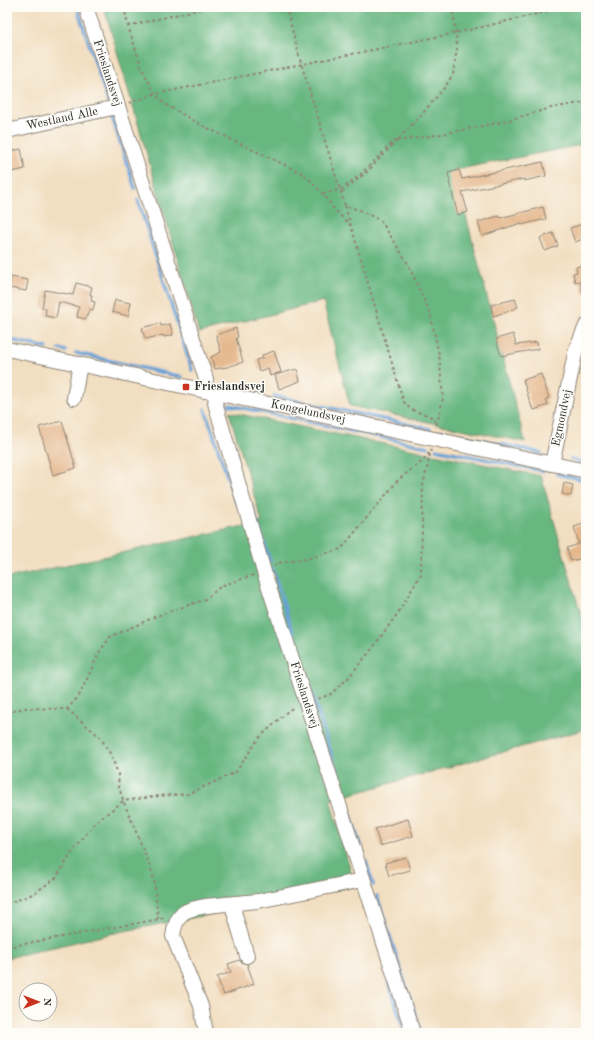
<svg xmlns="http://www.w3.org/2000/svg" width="593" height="1040" font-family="'Old Standard TT',serif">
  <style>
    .forest { fill: #68b781; stroke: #4a7156 }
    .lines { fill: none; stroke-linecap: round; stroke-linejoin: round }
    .stream { stroke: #68a0d6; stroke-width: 3.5 }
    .building { fill: #e4b68a }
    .minor-casing { stroke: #8e8476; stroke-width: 16 }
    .path { stroke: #8e8476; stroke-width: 2; stroke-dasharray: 3 3; stroke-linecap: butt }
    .minor { stroke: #fff; stroke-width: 14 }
    .poi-dot { fill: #c8321e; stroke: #fdfcf7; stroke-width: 1.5 }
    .labels { text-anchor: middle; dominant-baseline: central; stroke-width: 3; stroke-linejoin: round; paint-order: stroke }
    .street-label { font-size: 12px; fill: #2b2b2b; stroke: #fdfcf7 }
    .poi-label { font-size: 12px; font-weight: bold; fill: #2b2b2b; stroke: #fdfcf7; text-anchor: start }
  </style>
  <rect width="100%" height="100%" fill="#fdfcf7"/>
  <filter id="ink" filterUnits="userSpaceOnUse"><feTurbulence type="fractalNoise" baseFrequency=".025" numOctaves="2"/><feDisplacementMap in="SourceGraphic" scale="8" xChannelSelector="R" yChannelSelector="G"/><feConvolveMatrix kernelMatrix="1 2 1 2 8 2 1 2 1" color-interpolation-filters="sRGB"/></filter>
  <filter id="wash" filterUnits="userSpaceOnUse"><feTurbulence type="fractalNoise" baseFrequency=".012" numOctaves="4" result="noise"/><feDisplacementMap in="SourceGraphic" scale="16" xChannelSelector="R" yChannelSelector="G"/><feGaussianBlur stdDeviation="0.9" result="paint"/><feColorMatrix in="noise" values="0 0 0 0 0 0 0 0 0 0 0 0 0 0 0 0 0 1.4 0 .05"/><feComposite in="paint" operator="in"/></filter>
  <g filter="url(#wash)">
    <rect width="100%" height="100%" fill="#f2dec0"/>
    <!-- forest -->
    <g class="forest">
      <path d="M104 7H586V144L454 170 525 442 350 406 323 301 199 333Z"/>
      <path d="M229 412 541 476 586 632V729L330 800 355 886 114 933 7 958V578L262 522Z"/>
    </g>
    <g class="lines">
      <!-- stream -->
      <g class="stream">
        <path d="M77 7 109 105"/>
        <path d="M110 111 135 188"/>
        <path d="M138 200 192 370"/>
        <path d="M7 339 47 348"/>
        <path d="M59 349 66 351"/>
        <path d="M76 353 182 377"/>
        <path d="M274 396 430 429"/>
        <path d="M229 405 428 447"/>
        <path d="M205 409 236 503"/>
        <path d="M440 431 541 453"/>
        <path d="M436 449 543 471"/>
        <path d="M571 459 586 463"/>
        <path d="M557 474 586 480"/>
        <path d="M252 507 270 561"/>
        <path d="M272 568 362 851"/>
        <path d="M366 861 373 885"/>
        <path d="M377 896 421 1033"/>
        <path d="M389 982 405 1033"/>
      </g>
    </g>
    <g id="blocks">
      <!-- building -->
      <g class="building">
        <path d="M21 149 25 169 7 173V152Z"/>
        <path d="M543 162 546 176 524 181V179L462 192 468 212 458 215 449 182H450L448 173 459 170 462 179Z"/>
        <path d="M543 207 546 219 521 225V223L482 236 478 222 499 216 500 218Z"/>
        <path d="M583 224 586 233V238L575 242 570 228Z"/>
        <path d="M553 233 558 246 545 251 540 238Z"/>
        <path d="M586 264V293L583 294 580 281 575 282 573 273 577 272 576 267Z"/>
        <path d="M11 277 28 280 26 291 9 288Z"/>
        <path d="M76 283 92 287 90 295H92L91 301 95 302 93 310 89 309 86 319 77 317 79 307 59 302 56 318 45 316 46 309 42 308 45 290 73 295Z"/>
        <path d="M515 299 518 307 506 312 493 316 491 305Z"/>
        <path d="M115 300 131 303 128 316 112 312Z"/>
        <path d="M160 323 161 326 170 324 173 335 164 337 163 335 145 339 142 328Z"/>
        <path d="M236 328 238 337 236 338 243 362 227 367 215 369 211 357 221 352 216 335Z"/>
        <path d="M513 334 516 345 537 342 538 349 501 356 496 339Z"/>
        <path d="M274 351 281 372 270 376 268 368 259 371 256 360 263 358 262 355Z"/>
        <path d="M297 369 300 381 279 389 275 375Z"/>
        <path d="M541 374 549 398 546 399 548 405 534 410 533 408H532L523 380Z"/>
        <path d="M62 421 76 468 53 475 39 427Z"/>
        <path d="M564 483 573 485 571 496 562 494Z"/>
        <path d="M586 523V558H584L571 561 567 548 579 544 574 527Z"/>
        <path d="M408 819 413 836 380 846 375 829Z"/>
        <path d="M406 857 410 870 389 876 385 863Z"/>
        <path d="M240 960 241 962 247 964 254 984 224 995 217 977 231 972 228 964Z"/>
      </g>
    </g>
  </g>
  <g filter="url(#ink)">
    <use href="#blocks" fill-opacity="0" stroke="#8e8476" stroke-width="1"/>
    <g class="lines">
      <defs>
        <g id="minor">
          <path d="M86 7 206 379 204 391"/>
          <path d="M7 131 117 107"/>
          <path d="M7 349 586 471"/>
          <path d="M217 393 215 403 264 572 413 1033"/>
          <path d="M74 398 80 364"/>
          <path d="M552 464 576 349 586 326"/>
          <path d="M236 903 258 901 363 880"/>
          <path d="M206 1033 201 1006 173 936C174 928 176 919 183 913 194 905 221 905 236 903L234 912 247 956"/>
        </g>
      </defs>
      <!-- minor casing -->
      <use href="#minor" class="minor-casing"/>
      <!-- path -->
      <g class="path">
        <path d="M124 7 128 26 142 69 155 94 165 104 201 125 304 174 323 194 334 209 351 226 403 400C412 418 433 409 436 425"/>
        <path d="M286 7 301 63 345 206 360 210 381 221 407 262 430 313 439 354 443 398 436 428"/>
        <path d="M128 26 209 7"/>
        <path d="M129 103 155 94 456 33 567 7"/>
        <path d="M397 141 442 134 502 122 551 108 586 102"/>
        <path d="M342 192 368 171 423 113 445 87 453 74 457 49 456 33 452 7"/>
        <path d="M323 194 341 189 360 175 395 140"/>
        <path d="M345 206 351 226"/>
        <path d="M274 566 278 563 307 559 341 549 399 479 424 460 430 452"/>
        <path d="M318 699 331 694 348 678 372 649 398 613 421 574 423 486 431 450"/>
        <path d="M67 709 100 737 111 755 118 774 119 788 125 805 148 861 154 879 158 919"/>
        <path d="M7 713 24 708 67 709 79 696 100 651 110 637 157 616 206 599 221 586 254 575"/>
        <path d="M7 904 33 894 56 878 73 851 95 823 123 801 159 796 188 794 236 772 258 739 289 710 295 707"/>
        <path d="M7 947 165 918"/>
      </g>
      <!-- minor -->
      <use href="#minor" class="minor"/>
    </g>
  </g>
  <!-- markers -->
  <rect class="poi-dot" x="182" y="383" width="8" height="8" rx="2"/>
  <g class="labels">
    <!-- street labels -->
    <g class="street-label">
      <text transform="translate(107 73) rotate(72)">Frieslandsvej</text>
      <text transform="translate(62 119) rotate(-12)">Westland Alle</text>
      <text transform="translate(308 412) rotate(12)">Kongelundsvej</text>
      <text transform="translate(562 418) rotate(-78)">Egmondvej</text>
      <text transform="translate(304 695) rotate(72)">Frieslandsvej</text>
    </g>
    <!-- poi labels -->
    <g class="poi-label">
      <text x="194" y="387">Frieslandsvej</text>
    </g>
  </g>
  <!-- margin -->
  <rect width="593" height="1040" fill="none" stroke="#fdfcf7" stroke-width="24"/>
  <!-- north arrow -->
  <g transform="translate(38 1002) rotate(90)"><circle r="19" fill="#fdfcf7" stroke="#a9a8a5"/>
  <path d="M0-3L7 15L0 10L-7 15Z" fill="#c8321e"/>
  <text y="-6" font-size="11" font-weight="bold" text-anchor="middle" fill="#2b2b2b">N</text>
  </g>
</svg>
